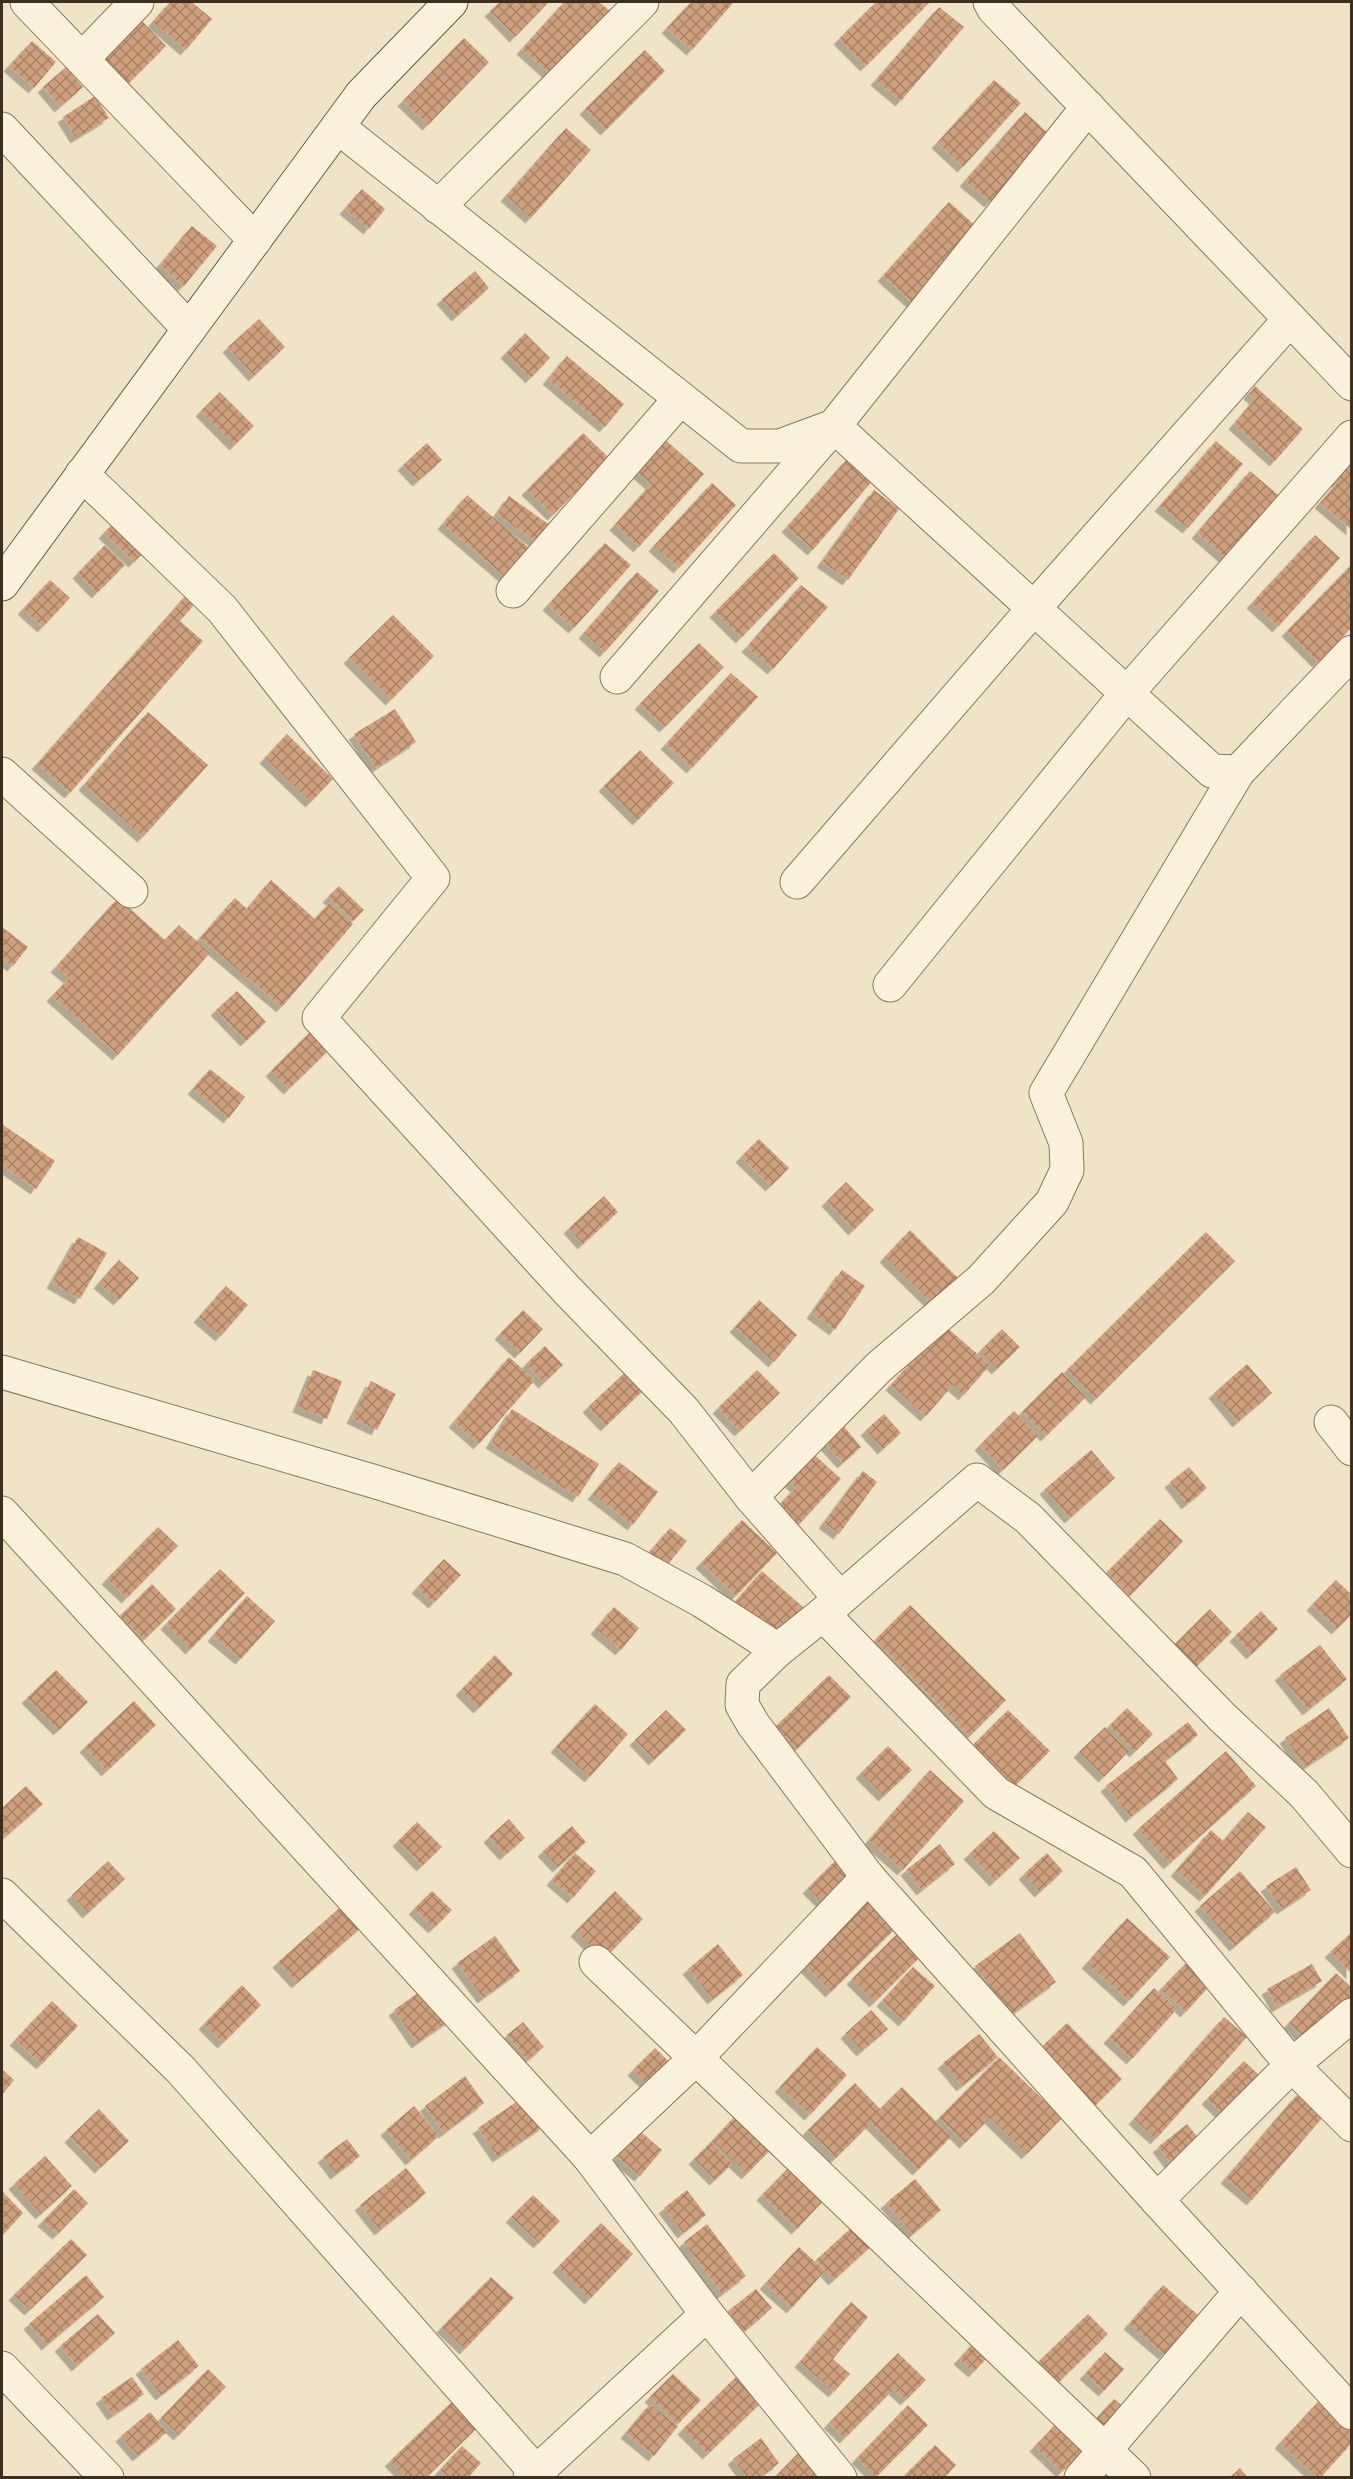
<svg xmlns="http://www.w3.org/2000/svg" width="1353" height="2479" font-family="Merriweather,serif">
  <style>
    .building { fill: url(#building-cross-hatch); filter: url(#shadow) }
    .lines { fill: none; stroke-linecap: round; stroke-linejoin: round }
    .street-casing { stroke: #8d765c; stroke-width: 35 }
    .secondary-casing { stroke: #6f573f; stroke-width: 35 }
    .street { stroke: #faf1dc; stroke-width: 33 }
    .secondary { stroke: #faf1dc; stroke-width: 33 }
  </style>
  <defs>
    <pattern id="building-cross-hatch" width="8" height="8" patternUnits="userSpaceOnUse" patternTransform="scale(1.5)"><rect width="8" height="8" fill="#cf9f7d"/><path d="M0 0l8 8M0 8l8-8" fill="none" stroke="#a98266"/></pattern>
    <filter id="shadow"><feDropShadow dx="-5.5" dy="5.5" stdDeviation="0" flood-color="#0004"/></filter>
  </defs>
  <rect width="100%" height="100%" fill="#f0e4c8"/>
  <!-- building -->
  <g class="building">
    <path d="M170 2H192L212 19 186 50 153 22Z"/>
    <path d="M500 2H549L515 37 490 11Z"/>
    <path d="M564 2H599L610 11 552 76 522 49Z"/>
    <path d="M691 2H734L692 50 667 28Z"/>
    <path d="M876 2H930L866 66 839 39Z"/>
    <path d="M939 7 964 27 901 101 876 80Z"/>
    <path d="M141 20 166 46 120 92 94 66Z"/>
    <path d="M464 38 489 62 428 125 403 101Z"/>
    <path d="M32 41 56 62 34 88 9 66Z"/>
    <path d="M645 50 665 71 606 130 585 109Z"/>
    <path d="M66 67 83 87 60 107 43 87Z"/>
    <path d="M994 80 1021 103 963 167 937 143Z"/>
    <path d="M95 96 109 118 76 138 63 117Z"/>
    <path d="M1025 112 1049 134 990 202 965 181Z"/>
    <path d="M566 128 591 150 531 218 506 196Z"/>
    <path d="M362 189 385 209 369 229 345 209Z"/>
    <path d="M949 202 979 229 912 302 883 276Z"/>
    <path d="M192 226 217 246 184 286 160 265Z"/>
    <path d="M475 271 489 288 457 316 442 299Z"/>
    <path d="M259 319 285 347 254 376 228 347Z"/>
    <path d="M525 333 550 358 531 378 506 353Z"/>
    <path d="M567 356 624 404 605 427 548 379Z"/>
    <path d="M1255 386 1303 429 1275 461 1234 424 1255 399 1249 394Z"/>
    <path d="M220 392 254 426 235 445 201 411Z"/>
    <path d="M583 433 609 458 553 515 527 490Z"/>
    <path d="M662 437 704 474 639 547 615 525 651 484 634 469Z"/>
    <path d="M1216 441 1243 464 1188 528 1160 506Z"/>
    <path d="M427 443 442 460 418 481 403 465Z"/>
    <path d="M1352 453V530L1320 503 1338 482 1327 472Z"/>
    <path d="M849 457 874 479 813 550 787 527Z"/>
    <path d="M1250 471 1290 505 1236 567 1197 533Z"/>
    <path d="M712 483 736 505 679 568 654 546Z"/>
    <path d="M874 490 899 509 848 580 822 562Z"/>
    <path d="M467 495 535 553 510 581 443 524Z"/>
    <path d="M509 496 551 526 539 544 497 514Z"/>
    <path d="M123 514 153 543 134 562 104 533Z"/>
    <path d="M1315 535 1340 558 1278 627 1252 603Z"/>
    <path d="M605 543 631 565 574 628 548 605Z"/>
    <path d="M105 545 125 565 97 593 78 573Z"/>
    <path d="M774 553 799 578 741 638 715 612Z"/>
    <path d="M1352 564V627L1318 662 1287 631Z"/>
    <path d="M637 572 659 591 605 652 584 633Z"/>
    <path d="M50 580 70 598 43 627 23 609Z"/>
    <path d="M801 585 828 607 773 669 747 647Z"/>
    <path d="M190 591 199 599 180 621 203 641 70 793 37 764Z"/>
    <path d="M393 615 434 656 391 700 349 658Z"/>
    <path d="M699 643 724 667 665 727 640 704Z"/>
    <path d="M731 673 758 697 692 768 666 744Z"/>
    <path d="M395 709 416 742 376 768 354 734Z"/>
    <path d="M148 712 208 765 143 837 84 785Z"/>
    <path d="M287 734 333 779 311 802 265 758Z"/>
    <path d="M640 750 674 783 638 820 604 786Z"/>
    <path d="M271 880 315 919 329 903 353 924 282 1007 200 938 235 898 247 909Z"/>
    <path d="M339 886 364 910 353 921 328 897Z"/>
    <path d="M118 898 165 940 179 925 210 953 118 1055 52 996 69 978 56 967Z"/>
    <path d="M2 927 28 947 13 966 2 958Z"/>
    <path d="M237 991 266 1022 246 1041 216 1010Z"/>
    <path d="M310 1032 328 1051 289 1089 271 1071Z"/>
    <path d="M210 1069 245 1097 229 1118 193 1089Z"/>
    <path d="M2 1124 55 1161 36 1189 2 1165Z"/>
    <path d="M759 1139 789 1168 771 1186 741 1157Z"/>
    <path d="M846 1182 874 1210 854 1230 827 1201Z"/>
    <path d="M604 1196 618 1212 583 1244 569 1228Z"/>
    <path d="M910 1230 958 1278 933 1304 885 1257Z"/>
    <path d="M1206 1232 1235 1261 1096 1399 1067 1370Z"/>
    <path d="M78 1237 107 1253 80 1299 52 1283Z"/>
    <path d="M119 1260 139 1278 119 1300 99 1283Z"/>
    <path d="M842 1270 865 1286 835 1330 812 1313Z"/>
    <path d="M226 1286 248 1305 221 1336 199 1317Z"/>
    <path d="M759 1300 797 1335 774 1362 735 1327Z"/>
    <path d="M523 1310 543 1329 520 1353 500 1334Z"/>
    <path d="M944 1325 990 1365 964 1395 953 1385 926 1416 891 1385Z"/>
    <path d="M1002 1329 1020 1347 997 1369 980 1351Z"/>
    <path d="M545 1346 563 1365 544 1383 526 1364Z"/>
    <path d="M509 1357 535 1380 479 1444 454 1422Z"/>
    <path d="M1247 1364 1272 1393 1238 1422 1214 1393Z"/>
    <path d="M632 1366 650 1384 606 1426 588 1407Z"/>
    <path d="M313 1370 342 1381 327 1419 298 1407Z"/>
    <path d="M757 1370 780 1393 740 1431 718 1408Z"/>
    <path d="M1062 1372 1086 1397 1046 1436 1022 1412Z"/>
    <path d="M371 1381 396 1394 377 1430 352 1418Z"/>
    <path d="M512 1409 599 1464 578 1497 491 1443Z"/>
    <path d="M1014 1411 1038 1436 1003 1470 980 1445Z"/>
    <path d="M884 1414 901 1433 883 1449 866 1430Z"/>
    <path d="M841 1423 861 1447 843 1463 822 1440Z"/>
    <path d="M808 1449 841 1479 793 1531 773 1512 796 1487 783 1475Z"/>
    <path d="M1091 1450 1115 1478 1070 1518 1045 1489Z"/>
    <path d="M619 1462 658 1492 633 1525 593 1494Z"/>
    <path d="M1189 1467 1207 1488 1187 1504 1170 1482Z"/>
    <path d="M863 1471 877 1482 839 1534 824 1523Z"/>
    <path d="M1160 1519 1183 1541 1130 1596 1107 1572Z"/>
    <path d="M742 1520 777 1553 736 1596 701 1563Z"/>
    <path d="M158 1527 178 1546 127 1598 107 1579Z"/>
    <path d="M670 1528 687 1541 665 1568 648 1554Z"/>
    <path d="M444 1559 461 1575 434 1603 417 1588Z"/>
    <path d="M220 1569 245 1593 191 1649 166 1624Z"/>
    <path d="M762 1571 804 1608 778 1638 736 1601Z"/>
    <path d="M1336 1580 1352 1595V1614L1337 1629 1312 1605Z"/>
    <path d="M152 1584 176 1609 144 1640 120 1616Z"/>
    <path d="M247 1596 275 1621 241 1659 213 1636Z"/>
    <path d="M910 1605 1006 1700 970 1736 875 1640Z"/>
    <path d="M614 1607 639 1628 621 1650 596 1629Z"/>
    <path d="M1210 1609 1232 1632 1195 1668 1173 1646Z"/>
    <path d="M1261 1611 1278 1629 1252 1654 1235 1636Z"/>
    <path d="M1320 1645 1347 1679 1308 1710 1280 1675Z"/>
    <path d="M495 1655 513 1674 479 1708 461 1690Z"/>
    <path d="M56 1670 88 1702 59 1730 27 1698Z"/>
    <path d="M829 1675 851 1697 797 1749 775 1727Z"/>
    <path d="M134 1701 156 1725 107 1771 85 1747Z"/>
    <path d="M595 1704 628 1734 590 1777 556 1747Z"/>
    <path d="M1127 1708 1153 1734 1135 1752 1109 1726Z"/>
    <path d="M1329 1708 1349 1738 1305 1767 1285 1738Z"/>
    <path d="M666 1710 686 1730 654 1760 635 1740Z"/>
    <path d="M1008 1710 1050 1751 1015 1786 973 1745Z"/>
    <path d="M1188 1722 1198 1735 1165 1761 1178 1779 1131 1817 1106 1786Z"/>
    <path d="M1105 1727 1129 1751 1104 1777 1079 1752Z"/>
    <path d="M888 1746 912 1770 884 1796 861 1773Z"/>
    <path d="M1226 1751 1256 1786 1169 1864 1138 1829Z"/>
    <path d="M930 1770 964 1801 903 1870 869 1840Z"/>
    <path d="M26 1786 43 1804 5 1837 2 1833V1808Z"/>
    <path d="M1248 1812 1266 1827 1205 1896 1176 1871 1211 1830 1223 1841Z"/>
    <path d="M509 1819 525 1838 505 1855 489 1837Z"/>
    <path d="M417 1822 442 1847 422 1866 398 1841Z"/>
    <path d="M572 1826 586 1842 558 1867 543 1851Z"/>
    <path d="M994 1831 1020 1858 995 1881 969 1854Z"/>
    <path d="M940 1844 955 1864 922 1890 906 1870Z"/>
    <path d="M575 1853 596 1871 573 1898 552 1880Z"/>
    <path d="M1047 1853 1063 1871 1040 1892 1024 1874Z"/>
    <path d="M837 1859 859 1882 830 1910 808 1888Z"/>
    <path d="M108 1861 125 1879 88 1913 72 1895Z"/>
    <path d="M1296 1867 1311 1890 1282 1909 1266 1886Z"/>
    <path d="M1240 1871 1275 1912 1235 1946 1200 1906Z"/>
    <path d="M432 1891 452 1910 434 1928 414 1909Z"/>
    <path d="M615 1891 643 1919 604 1959 576 1931Z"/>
    <path d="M870 1894 900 1924 831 1992 801 1962Z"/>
    <path d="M344 1904 363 1926 297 1983 278 1962Z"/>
    <path d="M1127 1918 1170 1957 1129 2001 1087 1963Z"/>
    <path d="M899 1932 922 1955 875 2002 852 1979Z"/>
    <path d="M1352 1932V1974L1330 1952Z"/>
    <path d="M1020 1933 1056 1982 1011 2015 975 1966Z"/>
    <path d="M495 1936 520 1971 483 1998 457 1963Z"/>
    <path d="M718 1944 743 1975 713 1999 688 1969Z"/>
    <path d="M1188 1961 1212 1983 1186 2012 1161 1989Z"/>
    <path d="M1312 1964 1322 1981 1277 2007 1267 1989Z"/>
    <path d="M913 1967 935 1986 904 2021 882 2001Z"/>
    <path d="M1336 1973 1352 1988V2004L1312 2045 1289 2023Z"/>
    <path d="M242 1985 261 2005 223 2043 204 2024Z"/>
    <path d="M429 1985 453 2018 417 2043 394 2010Z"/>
    <path d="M1154 1988 1177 2009 1132 2059 1109 2038Z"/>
    <path d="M52 2001 78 2026 42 2064 15 2040Z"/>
    <path d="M871 2010 888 2029 862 2051 846 2033Z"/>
    <path d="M1224 2017 1247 2037 1156 2139 1134 2119Z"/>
    <path d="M523 2022 544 2047 528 2060 507 2035Z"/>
    <path d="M1067 2023 1122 2079 1090 2111 1034 2054Z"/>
    <path d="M979 2034 998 2057 962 2086 943 2063Z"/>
    <path d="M817 2047 847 2075 810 2115 780 2087Z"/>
    <path d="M655 2048 673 2066 651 2088 633 2070Z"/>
    <path d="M999 2057 1062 2118 1027 2154 990 2118 965 2143 939 2118Z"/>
    <path d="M1244 2061 1265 2081 1228 2119 1207 2099Z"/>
    <path d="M2 2069 14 2080 2 2095Z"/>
    <path d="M465 2076 484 2103 444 2133 425 2106Z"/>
    <path d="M855 2083 880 2109 902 2087 951 2137 918 2170 871 2123 836 2158 808 2130Z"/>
    <path d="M1297 2095 1323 2117 1252 2200 1226 2178Z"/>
    <path d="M525 2096 545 2125 498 2157 478 2128Z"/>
    <path d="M414 2106 439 2136 411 2160 386 2130Z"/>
    <path d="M99 2109 129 2141 100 2168 70 2137Z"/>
    <path d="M742 2109 777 2143 747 2174 712 2141Z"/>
    <path d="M1187 2124 1204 2145 1175 2169 1158 2147Z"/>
    <path d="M640 2131 662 2150 640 2176 617 2157Z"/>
    <path d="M347 2139 360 2156 336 2174 323 2157Z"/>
    <path d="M711 2142 732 2164 715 2180 694 2159Z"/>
    <path d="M45 2156 72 2186 41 2214 14 2184Z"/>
    <path d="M793 2163 828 2196 797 2229 762 2195Z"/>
    <path d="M406 2168 426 2193 380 2230 360 2205Z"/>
    <path d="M915 2179 941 2210 913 2234 886 2203Z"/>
    <path d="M74 2189 88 2203 58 2234 43 2221Z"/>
    <path d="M687 2190 706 2215 683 2233 664 2208Z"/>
    <path d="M2 2191 23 2213 2 2236Z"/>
    <path d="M533 2195 560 2221 539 2243 511 2217Z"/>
    <path d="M861 2219 879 2239 834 2280 816 2260Z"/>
    <path d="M601 2223 633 2254 590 2299 558 2267Z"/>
    <path d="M707 2224 746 2276 722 2294 684 2242Z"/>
    <path d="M71 2239 87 2255 30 2310 14 2295Z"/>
    <path d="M799 2247 825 2271 792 2308 765 2284Z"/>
    <path d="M86 2275 104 2297 47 2345 29 2324Z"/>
    <path d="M491 2277 514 2298 465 2349 442 2327Z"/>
    <path d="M1163 2285 1198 2315 1164 2354 1129 2324Z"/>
    <path d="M756 2289 772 2308 745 2331 728 2311Z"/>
    <path d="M851 2302 868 2317 833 2359 850 2374 834 2392 800 2362Z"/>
    <path d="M98 2314 115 2333 77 2366 60 2346Z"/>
    <path d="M1088 2314 1108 2334 1055 2386 1035 2365Z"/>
    <path d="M981 2335 996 2348 974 2372 959 2359Z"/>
    <path d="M178 2340 199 2366 161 2395 141 2369Z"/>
    <path d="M1105 2352 1124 2369 1104 2391 1085 2374Z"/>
    <path d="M898 2353 926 2380 906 2400 894 2389 845 2438 829 2423Z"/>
    <path d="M208 2369 226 2387 179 2435 161 2418Z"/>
    <path d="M673 2374 701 2400 678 2424 650 2397Z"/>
    <path d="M738 2375 764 2400 708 2454 683 2429Z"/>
    <path d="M132 2377 144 2394 113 2415 101 2398Z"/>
    <path d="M1114 2399 1130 2412 1110 2434 1095 2420Z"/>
    <path d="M454 2400 479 2426 426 2478H407L390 2461Z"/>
    <path d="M1318 2402 1352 2433V2443L1320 2478H1317L1280 2443Z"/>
    <path d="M650 2404 678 2426 654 2456 626 2433Z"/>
    <path d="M908 2405 928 2425 876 2477 857 2458Z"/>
    <path d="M150 2412 167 2432 138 2456 121 2436Z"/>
    <path d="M1064 2416 1091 2442 1062 2472 1035 2446Z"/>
    <path d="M761 2438 779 2463 760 2478H747L733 2459Z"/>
    <path d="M807 2444 827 2464 814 2478H774Z"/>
    <path d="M935 2445 956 2465 944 2478H907L905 2475Z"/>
    <path d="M462 2446 481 2463 468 2478H449L440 2470Z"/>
    <path d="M1240 2468 1248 2478H1229Z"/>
  </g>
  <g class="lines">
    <defs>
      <g id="street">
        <path d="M27 2 255 240"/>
        <path d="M990 2 994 9 1352 384"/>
        <path d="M82 59 137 2"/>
        <path d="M338 127 741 446H780L834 426 1212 771 1238 772 1352 652"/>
        <path d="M2 129 189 329"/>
        <path d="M438 207 642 2"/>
        <path d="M82 474 222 609 433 878 319 1018 566 1289 684 1411 751 1497 839 1597"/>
        <path d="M513 591 680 399"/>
        <path d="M617 677 834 426 1088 107"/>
        <path d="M2 774 131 891"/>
        <path d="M797 882 1034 608 1290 319"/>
        <path d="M890 985 1127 693 1352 437"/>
        <path d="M2 1372 376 1482 625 1559 702 1601 778 1650 823 1614 996 1793 1133 1872 1292 2065 1352 2125"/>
        <path d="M1331 1422 1352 1449"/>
        <path d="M751 1497 879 1367 981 1280 1052 1202 1067 1170 1066 1143 1046 1093 1238 772"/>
        <path d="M2 1513 590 2158 707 2314 840 2478"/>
        <path d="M824 1613 977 1480 1028 1518 1223 1718 1304 1794 1352 1851"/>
        <path d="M778 1650 743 1684 742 1705 753 1724 868 1877 1157 2200 1352 2413"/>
        <path d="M2 1895 181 2070 541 2478"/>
        <path d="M596 1962 1134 2478"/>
        <path d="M590 2158 696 2058 868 1877"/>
        <path d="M1157 2200 1292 2065 1352 2015"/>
        <path d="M2 2368 107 2478"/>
        <path d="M530 2478 707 2314"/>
        <path d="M1081 2478 1241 2291"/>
      </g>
      <path id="secondary" d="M2 584 361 95 451 2"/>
    </defs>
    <!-- street casing -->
    <use href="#street" class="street-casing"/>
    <!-- secondary casing -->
    <use href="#secondary" class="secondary-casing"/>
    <!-- street -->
    <use href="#street" class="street"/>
    <!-- secondary -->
    <use href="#secondary" class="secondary"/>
  </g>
  <!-- border -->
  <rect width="1353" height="2479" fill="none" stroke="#3d2e20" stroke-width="6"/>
</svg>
